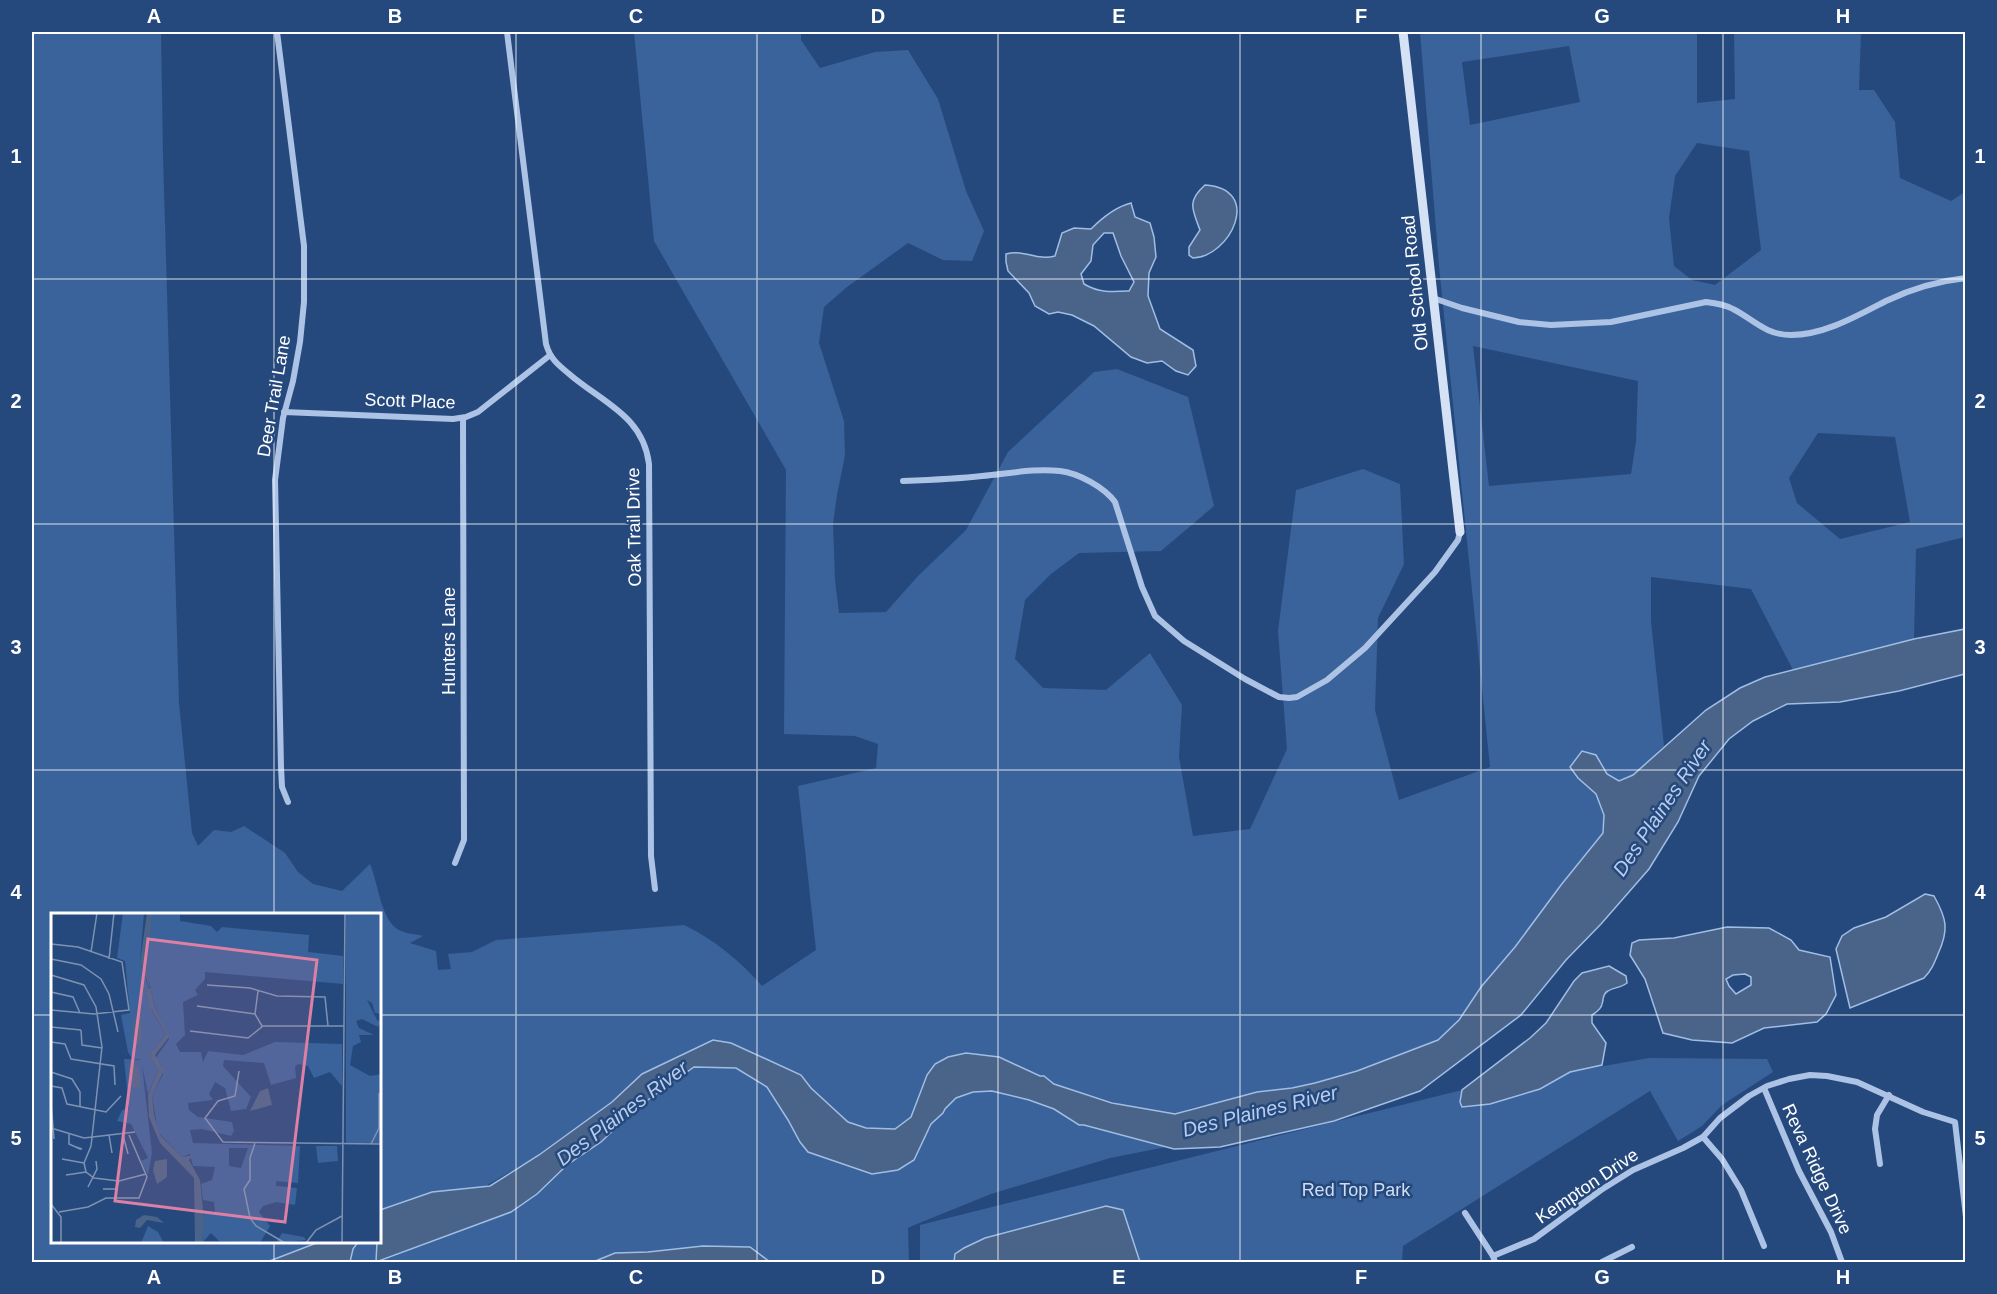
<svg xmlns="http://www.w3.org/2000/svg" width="1997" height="1294" font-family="Helvetica,sans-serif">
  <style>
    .green { fill: #3a629b; fill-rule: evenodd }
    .water { fill: #4a6389; stroke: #a0bee5; stroke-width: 1.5; fill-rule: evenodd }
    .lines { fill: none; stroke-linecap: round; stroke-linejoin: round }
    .street { stroke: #acc3e5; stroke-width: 6 }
    .secondary { stroke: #d5e1f5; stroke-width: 9 }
    .grid { fill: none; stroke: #fff; stroke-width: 1.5; stroke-opacity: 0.55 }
    .labels { text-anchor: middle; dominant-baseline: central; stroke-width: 5; stroke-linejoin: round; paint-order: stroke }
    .street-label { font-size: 18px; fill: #fff; stroke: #26497d }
    .park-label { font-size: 18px; fill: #cfdef4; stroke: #26497d }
    .water-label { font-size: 20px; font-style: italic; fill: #b7cded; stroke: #26497d }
    .inset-road { fill: none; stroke: #7d92b1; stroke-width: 1.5 }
    .view { fill: #dd80a5; fill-opacity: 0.15; stroke: #dd80a5; stroke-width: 3 }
    .inset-edge { fill: none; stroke: #fff; stroke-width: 3 }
    .neatline { fill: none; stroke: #fff; stroke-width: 2 }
    .grid-label { font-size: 20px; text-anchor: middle; font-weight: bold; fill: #fff }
  </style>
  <rect width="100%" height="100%" fill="#26497d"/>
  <!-- green -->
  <g class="green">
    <path d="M32 32H161L163 155 179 703 192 833 198 846 214 830 231 832 244 826 285 853 298 872 313 884 342 891 370 864C378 882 381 921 399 930 406 934 416 934 423 936L410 943 436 951 438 970 451 969 448 954 472 952 496 940 684 925C715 940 739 960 762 986L816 950 798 786 876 768 878 744 855 736 784 734 786 470 654 241 634 32H801V40L820 68 875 52 908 50 938 99 966 191 984 231 972 261 943 260 908 243 847 287 824 307 819 343 844 421 845 455 837 495 833 524 835 580 839 613 886 612 918 576 966 530 1008 452 1094 372 1117 369 1188 397 1214 506 1161 551 1079 553 1051 574 1025 600 1015 659 1043 688 1106 690 1150 653 1182 705 1179 757 1193 836 1250 829 1287 749 1278 631 1296 490 1363 469 1400 484 1404 564 1378 618 1375 710 1399 800 1490 767 1439 266 1420 32H1697V103L1735 99 1734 32H1861L1859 90H1874L1895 122 1900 178 1951 201 1965 192V537L1916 549 1914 639 1793 670 1751 589 1651 577V621L1664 746 1633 775 1619 782 1607 774 1582 751 1570 767 1578 778 1596 794 1604 815 1603 833 1561 885 1515 947 1481 987 1459 1020 1438 1040 1357 1071 1315 1083 1192 1108 1175 1114 1133 1108 1054 1084 1044 1076H1040L999 1057 927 1075 911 1117 895 1129 866 1128 848 1122 811 1088 801 1075 713 1040 642 1074 613 1102 539 1155 484 1187 432 1192 380 1210V914H52V1242H319L267 1262H32ZM1569 46 1580 102 1470 125 1462 62ZM1697 143 1749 151 1761 250 1715 285 1692 280 1674 266 1669 218 1675 176ZM1473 346 1638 381 1636 442 1631 474 1489 486ZM1818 433 1895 437 1910 522 1840 539 1797 503 1789 478Z"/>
    <path d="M1649 1058 1767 1059 1773 1072 1722 1105 1702 1126 1678 1141 1650 1091 1403 1246 1402 1262H920V1225L1462 1090 1460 1102 1540 1089 1570 1072Z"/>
    <path d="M694 1067 736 1068 767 1087 788 1120 800 1142 834 1160 872 1174 930 1129 931 1124C940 1116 946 1104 957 1098 983 1083 1031 1096 1056 1110 1064 1115 1074 1126 1084 1125L1166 1147 1110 1158 991 1194 912 1226 908 1228 909 1262H350L353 1249 358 1242H377V1262L511 1212 537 1194 567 1165 601 1142 638 1107Z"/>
  </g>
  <!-- water -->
  <g class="water">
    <path d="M1205 185C1264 189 1230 257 1193 258L1189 255V247L1200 230C1192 209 1187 201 1205 185Z"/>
    <path d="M1131 203 1135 217 1150 223 1154 237 1156 257 1149 273 1148 296 1160 329 1193 350 1196 366 1188 375 1176 371 1162 361 1147 363 1131 357 1094 326 1072 315 1058 312 1049 314 1035 306 1029 293 1008 271 1006 262V254C1025 249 1036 261 1055 256L1062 233 1074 228 1091 229C1102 218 1115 207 1131 203ZM1104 233H1113L1121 256 1134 282 1129 291C1112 292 1099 293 1084 284L1081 274 1091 261 1093 245Z"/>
    <path d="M1965 629V674L1899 691 1840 702 1787 704 1753 721 1729 739 1699 776 1678 822 1649 869 1601 924 1566 960 1521 1015 1420 1091 1334 1121 1220 1147 1174 1149 1084 1125H1079L1054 1109 1029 1100 992 1091 973 1092 956 1098 945 1109 943 1113 931 1124 914 1160 898 1170 872 1174 808 1152 800 1142 788 1120 767 1087 736 1068 694 1067 638 1107 601 1142 567 1165 537 1194 511 1212 376 1262 377 1242H380V1210L432 1192 490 1186 539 1155 612 1102 642 1074 713 1040 731 1043 801 1075 811 1088 848 1122 866 1128 895 1129 911 1117 927 1075 935 1064 948 1057 966 1053 999 1057 1040 1076H1044L1054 1084 1112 1103 1175 1114 1257 1092 1292 1088 1315 1083 1357 1071 1438 1040 1459 1020 1481 987 1515 947 1561 885 1603 833 1604 815 1596 794 1578 778 1570 767 1582 751 1596 755 1607 774 1619 781 1633 775 1706 710 1740 688 1765 677 1914 639Z"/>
    <path d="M1925 894 1934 896C1947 919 1949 930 1938 954 1934 964 1931 971 1924 978L1850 1008 1836 949 1842 936 1854 928 1886 917Z"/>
    <path d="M1727 927 1769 928 1791 940 1799 950 1830 957 1836 995 1826 1014 1817 1022 1764 1028 1732 1043 1692 1040 1663 1033 1645 979 1630 955 1632 943 1639 940 1674 938ZM1745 974 1751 977V985L1736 994 1729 986 1726 979 1733 975Z"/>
    <path d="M1609 966 1626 976 1627 983C1621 988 1614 987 1608 991 1602 994 1604 999 1602 1004 1601 1010 1596 1012 1592 1015V1023L1606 1043 1602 1065 1570 1072 1540 1089 1490 1104 1462 1107 1460 1102 1462 1090 1530 1038 1546 1023 1574 981 1582 973Z"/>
    <path d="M1106 1206 1123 1210 1140 1262H954L955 1254 964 1248 985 1238Z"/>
    <path d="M319 1242H358L353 1249 350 1262H267Z"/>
    <path d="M703 1246 750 1247 770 1262H593L615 1253 648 1252Z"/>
  </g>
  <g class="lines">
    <!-- street -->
    <g class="street">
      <path d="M277 32 304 246V302L300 342 293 381 283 418 275 480 281 767 282 787 288 802"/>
      <path d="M507 32 546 344C550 358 557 364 568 373 601 402 643 415 649 464L651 856 655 889"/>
      <path d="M1433 298 1462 308 1519 322 1551 325 1611 322 1706 302C1715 303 1724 304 1733 309 1753 319 1765 335 1791 335 1824 335 1857 316 1886 301 1911 289 1938 281 1966 278"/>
      <path d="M284 412 453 419 466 417 478 412 549 356"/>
      <path d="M903 481C930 480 956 479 982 476 1007 474 1034 468 1060 471 1078 473 1104 487 1115 502L1142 587 1155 616 1184 641 1245 679 1279 697 1289 698 1297 697 1327 680 1365 648 1435 572 1458 540 1460 532"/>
      <path d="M455 863 464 840 463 418"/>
      <path d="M1764 1088 1799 1171 1831 1232 1842 1262"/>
      <path d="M1703 1137 1722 1159 1741 1190 1764 1246"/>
      <path d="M1880 1164 1875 1129 1877 1115 1889 1095"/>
      <path d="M1465 1213 1493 1256 1495 1262"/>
      <path d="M1493 1256 1534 1239 1601 1190 1633 1170 1683 1148 1703 1137 1720 1118 1749 1096 1767 1086 1789 1079 1810 1075 1827 1076 1857 1082 1923 1112 1955 1122 1966 1217"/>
      <path d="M1602 1262 1632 1247"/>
    </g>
    <!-- secondary -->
    <path class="secondary" d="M1403 32 1460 532"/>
  </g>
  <!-- grid -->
  <path class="grid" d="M274 32V914M516 32V1262M757 32V1262M998 32V1262M1240 32V1262M1481 32V1262M1723 32V1262M32 279H1966M32 524H1966M32 770H1966M32 1015H52M380 1015H1966M274 1242V1262"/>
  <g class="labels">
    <!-- street labels -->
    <g class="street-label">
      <text transform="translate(1415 283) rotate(-96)">Old School Road</text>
      <text transform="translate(274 396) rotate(-80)">Deer Trail Lane</text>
      <text transform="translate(410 401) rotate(2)">Scott Place</text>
      <text transform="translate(634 527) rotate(-91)">Oak Trail Drive</text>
      <text transform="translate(449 641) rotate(-90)">Hunters Lane</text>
      <text transform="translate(1817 1169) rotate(65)">Reva Ridge Drive</text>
      <text transform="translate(1587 1186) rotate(-34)">Kempton Drive</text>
    </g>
    <!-- park labels -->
    <g class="park-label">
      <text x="1356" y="1190">Red Top Park</text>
    </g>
    <!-- water labels -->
    <g class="water-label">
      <text transform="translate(1662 808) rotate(-56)">Des Plaines River</text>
      <text transform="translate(1260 1111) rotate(-14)">Des Plaines River</text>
      <text transform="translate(622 1113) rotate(-37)">Des Plaines River</text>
    </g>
  </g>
  <!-- overview -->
  <g transform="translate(51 913)">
    <rect width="330" height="330" fill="#26497d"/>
    <path d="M72 0H93L89 49 98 75 95 76 101 98 115 121 98 142 107 157 97 181 91 152 101 240 97 262 90 248 97 245 80 211 66 208 71 197 78 196 73 146 91 147 81 145 77 139 70 102 79 100 74 48 66 45ZM100 0H129V8L160 13 166 19 171 14 258 22 257 39 292 43V71L154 59V66L144 77 147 82 132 89 134 122 125 131 129 139H150L152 149 157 138 192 142 224 129 291 131V173L279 159 263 165 257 153 248 151 244 153 245 165 220 172 213 150 173 147 172 153 200 184 195 196 180 198 174 175 164 169 158 181 162 187 137 190 138 197 147 204 181 209 183 218 180 223 151 216 139 217 142 230 249 233 247 270 225 268V273L246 275 244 292 225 289 212 293 208 299 219 313 209 330 168 328 160 320 151 330 153 299H164L163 289 152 287 150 271 161 267 164 254 142 253 139 241 131 244 107 219 101 183 112 161 110 151 104 146 118 126 103 91 95 53ZM178 235H197L190 255 178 253ZM295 0H330V101L324 100 321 90 316 87 326 107 330 109 327 114 311 106 305 108 308 115 323 122H308L310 129 302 133 299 152 319 163 330 161V230H295ZM265 233H286L287 248 267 250ZM97 313 107 319 113 330H90ZM231 320 253 324 255 327 225 330Z" fill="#3a629b" fill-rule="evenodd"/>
    <path d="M96 0H100L101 6 95 53 103 92 118 124 104 142 113 157 101 183 103 202 109 222 131 244 142 242 138 247 149 267 153 307 151 330H144L143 265 109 230 98 204 97 182 107 157 98 142 115 121 99 94 95 76 99 75 89 49ZM90 102 91 125 86 133 81 126 82 106ZM77 151 87 153 90 175 78 174ZM217 175 221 192 199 198 209 178ZM116 246V264L106 271 102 257 104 248ZM93 302 106 304 113 310 96 307 89 315 84 314 85 307Z" fill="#4a6389"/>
    <path class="inset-road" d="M0 31 27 34 71 49 78 97 43 101 0 97M40 39 46 0M0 46 30 52 50 66 58 81 67 119M58 46 63 0M0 62 33 72 45 94 51 134 40 233 33 250 35 259 43 265 68 268 95 261M156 72 199 75 226 83 274 84 277 113M207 78 204 101 211 113M0 79 22 84 29 100M146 93 204 101M0 114 30 117M30 117 31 132 51 135M139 118 197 125 212 113H293M0 129 14 131 20 146 63 153 64 172M188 158 184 183 167 188 154 205 172 229 330 231M0 159 21 166 29 179V193M0 173 11 175 16 191 55 199 70 183M0 190 3 226M0 215 33 225 84 219M18 221V231L29 236H31L25 234M58 222 61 240M72 222 77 241M204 230 199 245V267L193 276 199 305 205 313 234 330M320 231 328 215V180M11 246 33 250M15 262 35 259M37 274 46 256 45 248M52 276H65L68 268M0 291 10 304V330M8 299 37 294 55 285H88L96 264 78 222M255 330 265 317 291 303M291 330 294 0"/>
    <path class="view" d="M97 26 266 47 234 309 64 288Z"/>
    <rect width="330" height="330" class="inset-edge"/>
  </g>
  <!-- border -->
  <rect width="1997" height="1294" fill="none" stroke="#26497d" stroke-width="66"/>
  <rect x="33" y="33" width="1931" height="1228" class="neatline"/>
  <g class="grid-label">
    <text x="154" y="23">A</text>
    <text x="395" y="23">B</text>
    <text x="636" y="23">C</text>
    <text x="878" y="23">D</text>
    <text x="1119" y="23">E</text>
    <text x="1361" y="23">F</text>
    <text x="1602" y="23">G</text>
    <text x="1843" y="23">H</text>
    <text x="16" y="163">1</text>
    <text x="1980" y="163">1</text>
    <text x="16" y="408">2</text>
    <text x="1980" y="408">2</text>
    <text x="16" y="654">3</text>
    <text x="1980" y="654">3</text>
    <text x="16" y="899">4</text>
    <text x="1980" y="899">4</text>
    <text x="16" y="1145">5</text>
    <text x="1980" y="1145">5</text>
    <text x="154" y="1284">A</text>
    <text x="395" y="1284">B</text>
    <text x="636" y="1284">C</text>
    <text x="878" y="1284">D</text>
    <text x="1119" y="1284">E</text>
    <text x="1361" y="1284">F</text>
    <text x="1602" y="1284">G</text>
    <text x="1843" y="1284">H</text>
  </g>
</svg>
